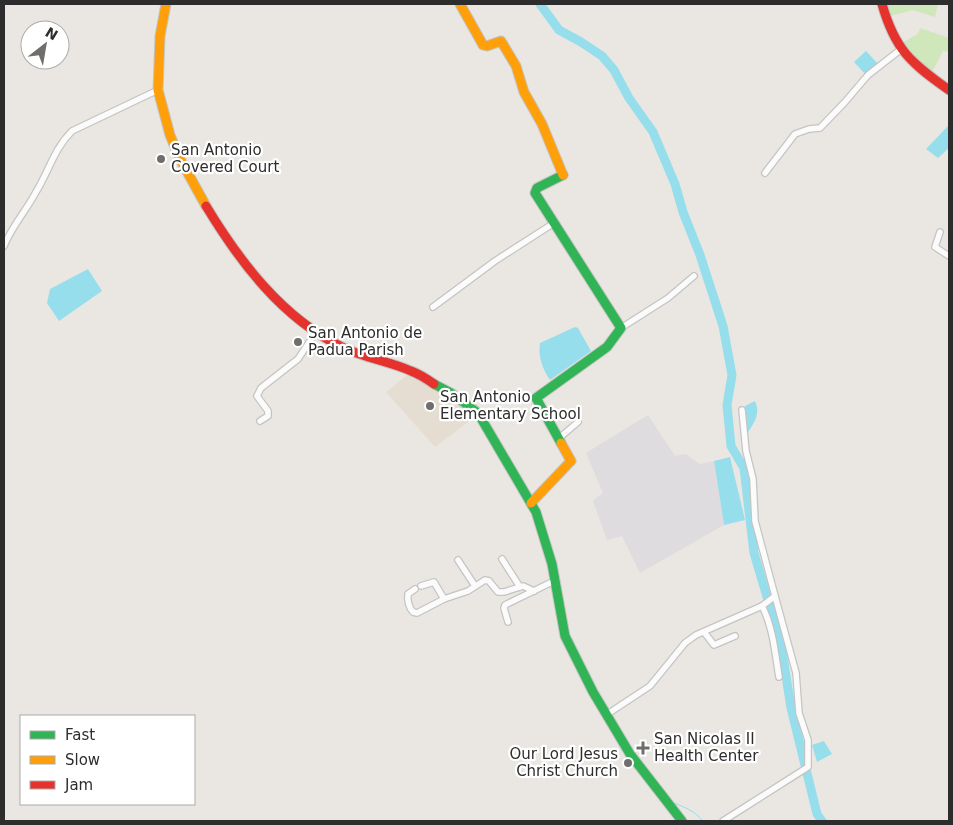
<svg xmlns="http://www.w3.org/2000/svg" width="953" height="825" font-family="'DejaVu Sans',sans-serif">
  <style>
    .industrial { fill: #dedcde }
    .education { fill: #e5ddd1 }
    .green { fill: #d0e6bb }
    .water { fill: #96deec }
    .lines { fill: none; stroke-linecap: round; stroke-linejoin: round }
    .stream { stroke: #96deec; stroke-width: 1 }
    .river { stroke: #96deec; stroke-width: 9 }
    .street-casing { stroke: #c4c4c3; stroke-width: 8 }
    .fast-casing { stroke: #c4c4c3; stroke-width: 11 }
    .slow-casing { stroke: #c4c4c3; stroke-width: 11 }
    .jam-casing { stroke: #c4c4c3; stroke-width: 11 }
    .street { stroke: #fcfbfb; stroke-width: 5.5 }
    .fast { stroke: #30b455; stroke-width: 9 }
    .slow { stroke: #ff9f0a; stroke-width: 9 }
    .jam { stroke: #e5322d; stroke-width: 9 }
    .poi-dot { fill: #6f6e6c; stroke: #fff; stroke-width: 2 }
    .labels { text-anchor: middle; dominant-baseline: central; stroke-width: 4.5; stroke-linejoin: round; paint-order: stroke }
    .poi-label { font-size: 15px; fill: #2d2d2d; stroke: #fff; text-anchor: start }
  </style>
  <rect width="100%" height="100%" fill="#eae7e2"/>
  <!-- industrial -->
  <path class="industrial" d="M648 415 675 456 686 454 700 464 714 461 724 525 640 573 622 536 607 540 593 501 603 493 586 453Z"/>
  <!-- education -->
  <path class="education" d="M410 373 450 396 476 416 435 447 386 392Z"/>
  <!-- green -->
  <g class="green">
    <path d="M885 4H938L935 17 913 10 887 17Z"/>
    <path d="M920 28 949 38V52L943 51 931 74 900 44 918 34Z"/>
  </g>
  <!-- water -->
  <g class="water">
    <path d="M866 51 878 64 866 75 854 62Z"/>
    <path d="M949 125V148L938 158 926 149Z"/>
    <path d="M88 269 102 291 59 321 47 303 50 289Z"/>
    <path d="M575 327 578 328 591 351 550 380C542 368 538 357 540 343Z"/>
    <path d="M755 401C761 414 754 423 747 434L745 406Z"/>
    <path d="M730 457 745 520 724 525 714 461Z"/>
    <path d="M824 741 832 754 817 762 812 745Z"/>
  </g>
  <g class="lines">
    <!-- stream -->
    <path class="stream" d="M674 803C685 807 696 812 703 821"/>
    <!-- river -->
    <path class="river" d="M540 4 559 30 581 42 602 56 614 70 629 98 653 132 675 184 683 212 700 255 723 326 732 375 727 405 731 446 744 468 754 553 781 644 791 708 817 814 822 821"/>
    <defs>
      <g id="street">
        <path d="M765 173 795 134 809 129 820 128 845 102 868 75 900 50"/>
        <path d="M940 232 935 247 949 256"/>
        <path d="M4 246C12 226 26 211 36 192 49 171 54 149 72 131L158 90"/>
        <path d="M433 307 495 261 554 223"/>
        <path d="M621 328 668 298 694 276"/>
        <path d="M742 410 746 451 753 479 755 521 775 596 762 606"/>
        <path d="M260 421 268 416V411L257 396 261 388 298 359 316 332"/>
        <path d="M558 439 578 422"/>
        <path d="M502 559 520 587"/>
        <path d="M458 560 475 586"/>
        <path d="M415 589 408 594C407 600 409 608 413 612L417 613 444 599 434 582 421 586"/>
        <path d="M444 599 468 591 485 580 489 581 498 592H504L523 586 534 591"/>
        <path d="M508 622 504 608 505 605 554 581"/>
        <path d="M704 632 714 645 735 636"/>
        <path d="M606 715 650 686 685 643 696 635 762 606C773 627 775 653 779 677"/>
        <path d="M723 821 808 767V740L799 713 796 673 775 596"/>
      </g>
      <g id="fast">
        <path d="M434 384 451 393 478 413 536 512 552 564 565 636 593 692 630 754 682 821"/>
        <path d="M561 443 536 398 607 347 621 328 535 193 537 188 563 175"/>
      </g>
      <g id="slow">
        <path d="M166 4 160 36 158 90 170 135 179 157 206 206"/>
        <path d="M460 4 483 45 487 46 501 41 516 66 524 92 542 124 563 175"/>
        <path d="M531 503 571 461 561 443"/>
      </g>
      <g id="jam">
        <path d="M882 4C895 50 911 63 949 90"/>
        <path d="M206 206C240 262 282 318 342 347 364 358 389 361 411 371 419 374 427 379 434 384"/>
      </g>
    </defs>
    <!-- street casing -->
    <use href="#street" class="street-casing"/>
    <!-- fast casing -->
    <use href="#fast" class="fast-casing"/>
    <!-- slow casing -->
    <use href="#slow" class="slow-casing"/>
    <!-- jam casing -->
    <use href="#jam" class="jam-casing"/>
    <!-- street -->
    <use href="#street" class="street"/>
    <!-- fast -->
    <use href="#fast" class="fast"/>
    <!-- slow -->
    <use href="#slow" class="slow"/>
    <!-- jam -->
    <use href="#jam" class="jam"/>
  </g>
  <!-- markers -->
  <g class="poi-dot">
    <circle cx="161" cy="159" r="5"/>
    <circle cx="298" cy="342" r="5"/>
    <circle cx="430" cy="406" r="5"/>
    <path d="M640.5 740.5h5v5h5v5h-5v5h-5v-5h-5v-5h5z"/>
    <circle cx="628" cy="763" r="5"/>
  </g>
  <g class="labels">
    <!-- poi labels -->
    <g class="poi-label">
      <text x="171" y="150">San Antonio<tspan x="171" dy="17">Covered Court</tspan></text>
      <text x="308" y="333">San Antonio de<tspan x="308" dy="17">Padua Parish</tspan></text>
      <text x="440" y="397">San Antonio<tspan x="440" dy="17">Elementary School</tspan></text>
      <text x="654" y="739">San Nicolas II<tspan x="654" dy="17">Health Center</tspan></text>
      <text x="618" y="754" text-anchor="end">Our Lord Jesus<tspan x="618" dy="17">Christ Church</tspan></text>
    </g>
  </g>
  <!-- border -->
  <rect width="953" height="825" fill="none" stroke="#2d2d2d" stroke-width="10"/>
  <!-- legend -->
  <rect x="20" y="715" width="175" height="90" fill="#ffffff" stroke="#ababab"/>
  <rect x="30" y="731" width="25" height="8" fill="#30b455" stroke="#ababab"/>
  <text x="65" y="740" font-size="15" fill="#2d2d2d">Fast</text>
  <rect x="30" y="756" width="25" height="8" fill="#ff9f0a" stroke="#ababab"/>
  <text x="65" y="765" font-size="15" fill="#2d2d2d">Slow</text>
  <rect x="30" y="781" width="25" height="8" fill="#e5322d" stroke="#ababab"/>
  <text x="65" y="790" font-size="15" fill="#2d2d2d">Jam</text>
  <!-- north arrow -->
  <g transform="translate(45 45) rotate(31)"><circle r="24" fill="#ffffff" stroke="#ababab"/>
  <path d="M0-4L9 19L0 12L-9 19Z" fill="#6f6e6c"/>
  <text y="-8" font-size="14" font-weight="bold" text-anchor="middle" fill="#2d2d2d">N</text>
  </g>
</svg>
